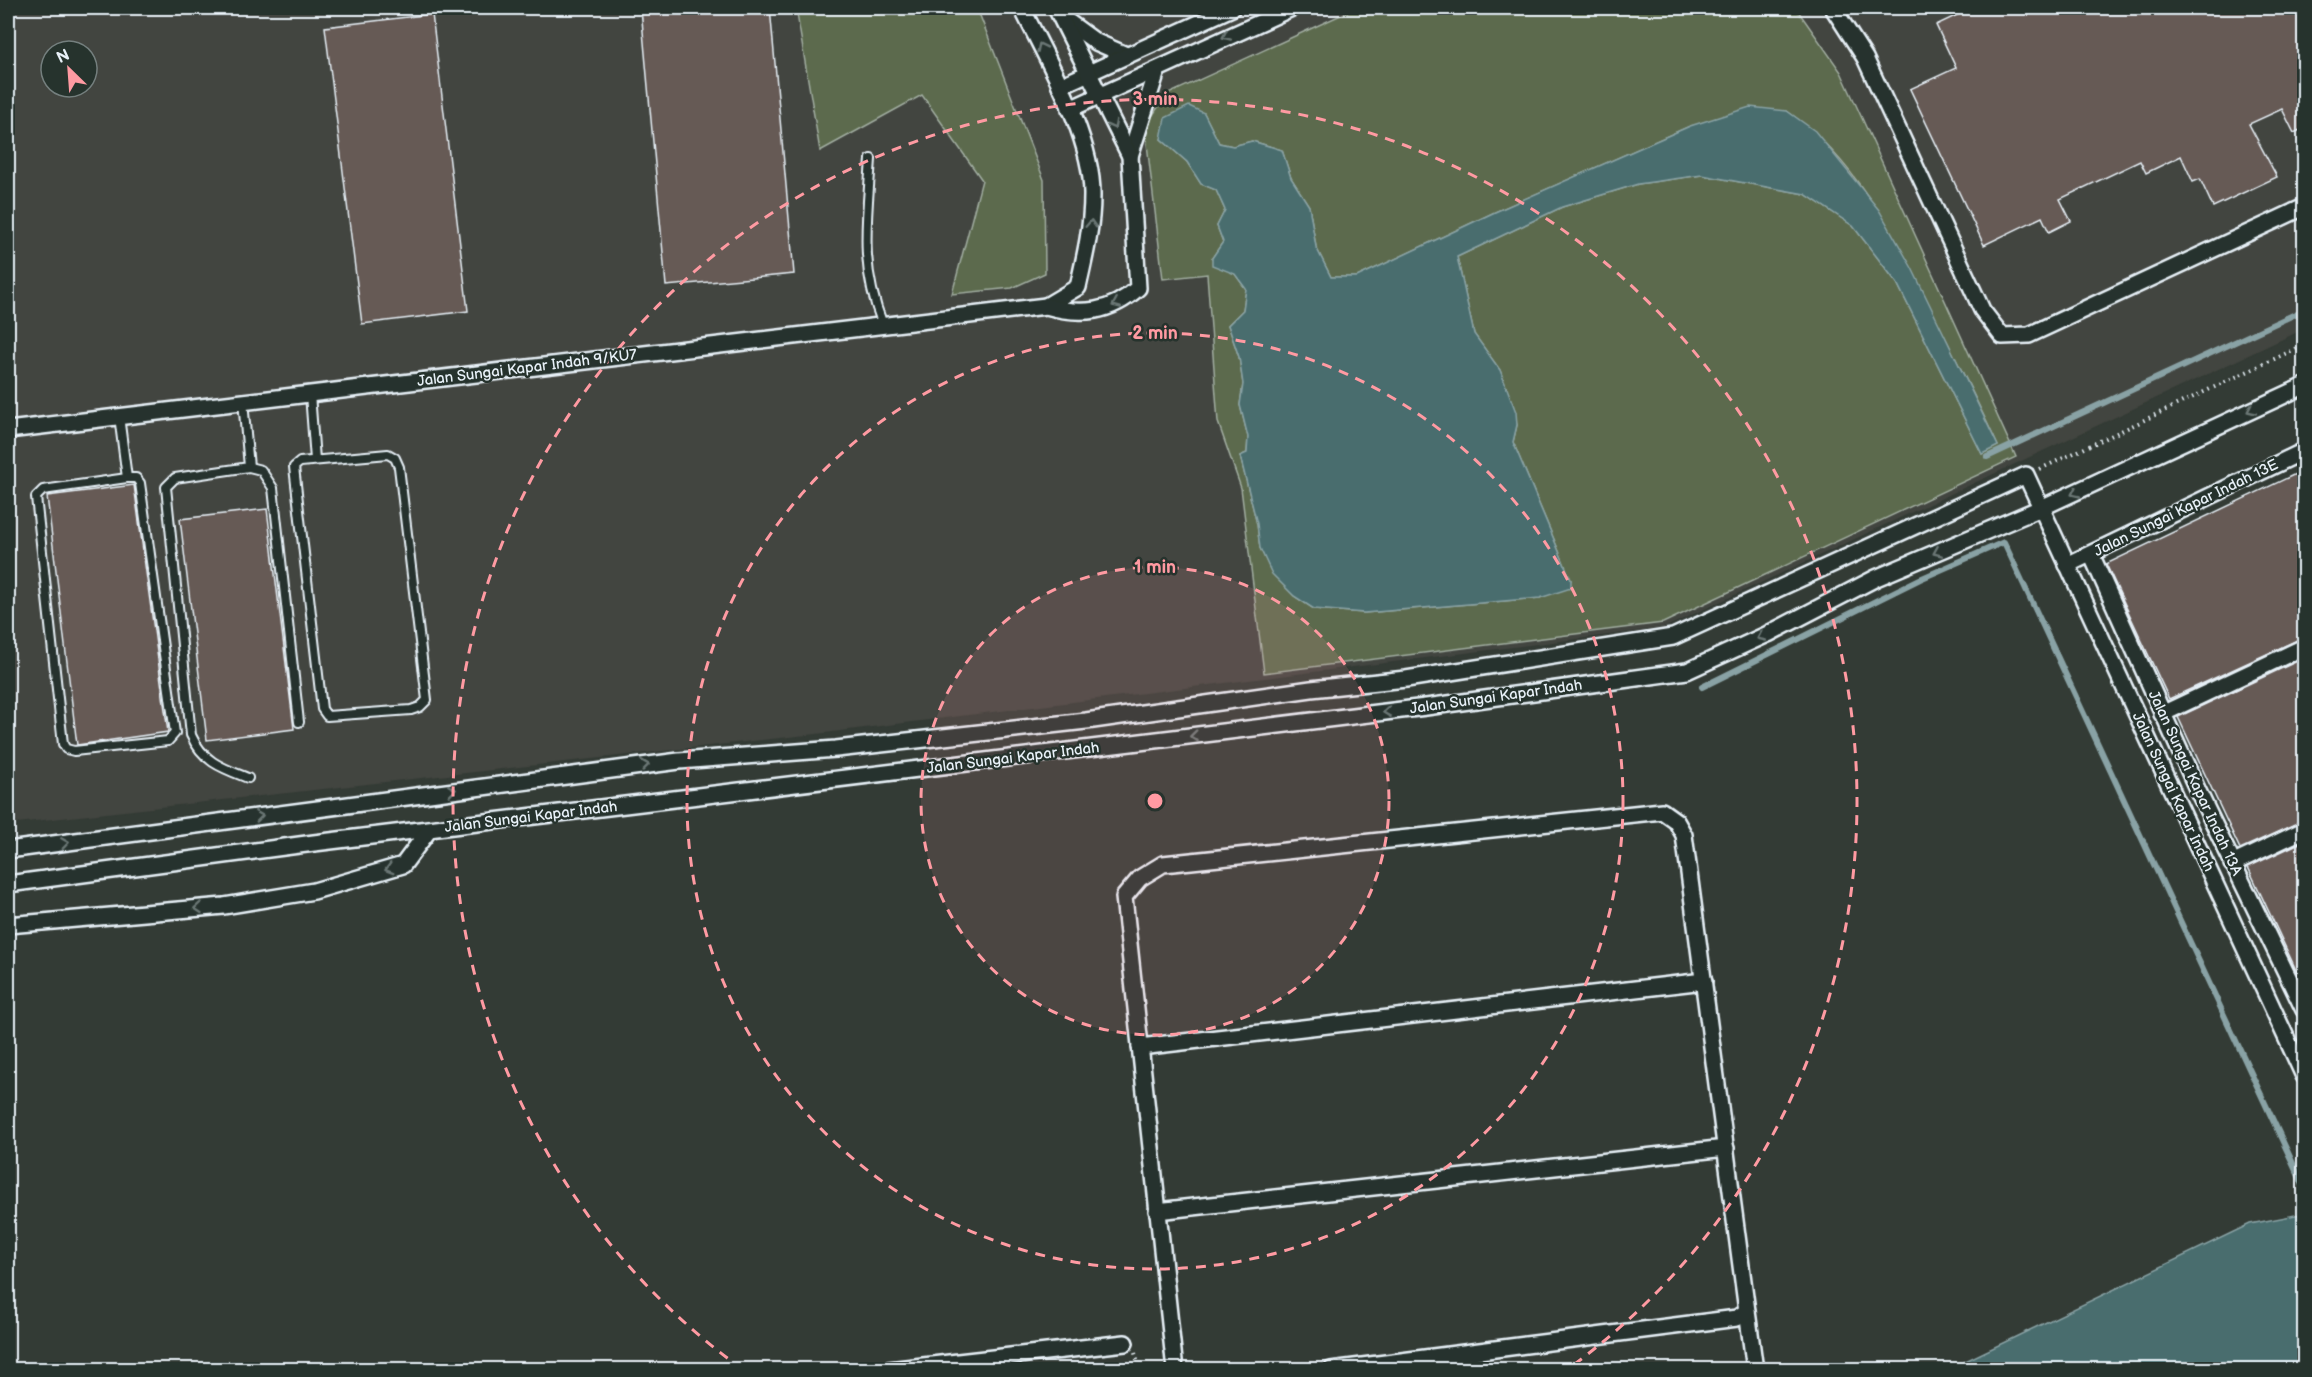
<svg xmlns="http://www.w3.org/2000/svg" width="2312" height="1377" font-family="'Balsamiq Sans',sans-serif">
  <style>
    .built { fill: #42443f; fill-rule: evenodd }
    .green { fill: #5c6b4d; stroke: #a2aea2; stroke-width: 1.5; fill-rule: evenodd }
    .water { fill: #496d6e; stroke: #89a2a5; stroke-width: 1.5 }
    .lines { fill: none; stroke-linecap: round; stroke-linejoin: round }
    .stream { stroke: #89a2a5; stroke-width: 6 }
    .building { fill: #665a55; stroke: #e8f1f8; stroke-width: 1.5 }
    .lane-casing { stroke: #e8f1f8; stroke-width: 12 }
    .street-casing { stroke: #e8f1f8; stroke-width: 20 }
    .path { stroke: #e8f1f8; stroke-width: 4; stroke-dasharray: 1.5 4.5; stroke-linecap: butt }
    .lane { stroke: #26332d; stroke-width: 8 }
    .street { stroke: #26332d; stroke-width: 15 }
    .oneway { stroke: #6a7674 }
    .ring { fill: none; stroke: #ff9aa2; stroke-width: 3; stroke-dasharray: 10 8 }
    .labels { text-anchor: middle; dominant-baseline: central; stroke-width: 5; stroke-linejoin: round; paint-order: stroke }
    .street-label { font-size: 15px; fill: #e8f1f8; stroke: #26332d }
    .centre { fill: #ff9aa2; stroke: #26332d; stroke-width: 3 }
    .ring-label { font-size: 18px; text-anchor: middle; font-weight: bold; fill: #ff9aa2; stroke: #26332d; stroke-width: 5; stroke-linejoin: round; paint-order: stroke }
  </style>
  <rect width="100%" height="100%" fill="#333b35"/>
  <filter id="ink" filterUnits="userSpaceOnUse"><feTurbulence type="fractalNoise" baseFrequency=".0167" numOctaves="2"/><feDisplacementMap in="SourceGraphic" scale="12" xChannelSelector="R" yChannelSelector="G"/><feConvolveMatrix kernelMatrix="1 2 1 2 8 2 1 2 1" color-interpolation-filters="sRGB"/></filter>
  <g filter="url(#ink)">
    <!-- built -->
    <path class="built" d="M8 8H2304V329L1664 628 816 734 8 824ZM51 51H87V87H51Z"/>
    <!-- green -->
    <g class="green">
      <path d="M796 8H977L1044 180 1045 273 1012 288 952 294 982 180 922 95 820 151Z"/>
      <path d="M1356 8H1796L1841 72 2016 457 1663 623 1264 673 1241 488 1218 422 1207 274 1163 279 1145 127 1166 95ZM1787 111C1858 161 1896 240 1934 315 1956 359 1978 402 1998 446L1982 454 1897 283 1853 226 1805 194 1702 175 1638 184 1562 207 1457 257 1474 334 1500 370 1517 425 1513 442 1571 580 1540 598 1364 613 1314 609 1294 596 1273 574 1260 548 1257 524 1240 456 1247 453 1248 437 1240 405 1243 384 1239 357 1228 325 1243 310 1246 289 1235 274 1212 258 1223 242 1217 226 1225 210 1216 190 1201 184 1187 162 1161 139 1204 113 1219 143 1233 146 1252 141 1282 150 1291 178 1309 206 1316 247 1331 277H1357L1495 212 1690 126Z"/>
    </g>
    <!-- water -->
    <g class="water">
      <path d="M1189 106 1204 113 1219 143 1233 146 1252 141 1282 150 1291 178 1309 206 1316 247 1331 277H1357L1495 212 1690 126 1750 107 1787 111 1815 131 1879 210 1912 268 1998 446 1982 454 1897 283 1853 226 1805 194 1702 175 1638 184 1562 207 1457 257 1474 334 1500 370 1516 412 1517 425 1513 442 1571 580V588L1540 598 1364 613 1314 609 1294 596 1272 574 1260 548 1257 524 1240 456 1247 453 1248 437 1240 405 1243 384 1239 357 1228 325 1243 310 1246 289 1235 274 1212 265V258L1223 242 1217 226 1225 210 1216 190 1201 184 1187 162 1161 139 1165 118Z"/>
      <path d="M2301 1214 2304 1230V1369H1949L2250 1224Z"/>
    </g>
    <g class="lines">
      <!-- stream -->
      <g class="stream">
        <path d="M1987 457 2304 310"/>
        <path d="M1702 687 1920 579 2004 542 2304 1187"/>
      </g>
    </g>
    <!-- building -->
    <g class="building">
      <path d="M659 8H770L794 274 666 286 641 9Z"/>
      <path d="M1972 8H2304V128L2294 133 2282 109 2249 124 2277 177 2213 207 2200 179 2193 182 2181 156 2146 173 2140 161 2060 199 2071 221 2049 232 2042 217 1984 245 1910 89 1956 68 1936 25Z"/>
      <path d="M432 14 468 311 362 324 325 27Z"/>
      <path d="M2304 470V637L2169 699 2106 564Z"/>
      <path d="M134 485 168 732 77 745 47 496Z"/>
      <path d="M267 509 294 729 207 740 180 519Z"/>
      <path d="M2304 658V820L2240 849 2178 717Z"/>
      <path d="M2304 841V987L2248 867Z"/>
    </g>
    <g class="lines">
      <defs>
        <g id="lane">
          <path d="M871 159C867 221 859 265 883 325"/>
          <path d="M310 394 315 460"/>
          <path d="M243 401 249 467 175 478 166 487 191 735C203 762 222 768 248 778"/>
          <path d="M119 416 127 478"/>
          <path d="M388 454 395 458 399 467 427 700 420 707 411 710 327 716 322 709 294 467 300 462Z"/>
          <path d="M249 467 261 470 273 488 299 722"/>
          <path d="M127 478H136L140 483 175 733 168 741 74 751 66 749 63 744 36 497 43 490Z"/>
        </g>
        <g id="street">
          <path d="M1022 8C1047 60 1093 137 1092 196 1092 227 1085 256 1078 287L1046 306"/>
          <path d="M1833 8 1865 58 1982 310 2002 336 2029 335 2304 207"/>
          <path d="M1063 18 1096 42 1126 55"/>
          <path d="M1060 86 1232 8"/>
          <path d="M1070 109 1292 8"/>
          <path d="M1130 156 1157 71"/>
          <path d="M8 430 1046 306C1081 316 1111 313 1138 288L1130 156 1056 8"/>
          <path d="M2091 554 2198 791 2304 1010"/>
          <path d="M2067 565 2304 451"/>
          <path d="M2162 714 2304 647"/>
          <path d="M8 850 679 761 836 749 1086 721 1311 689 1406 679 1673 637 2026 475 2304 1076"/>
          <path d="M2232 864 2304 830"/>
          <path d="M8 884 314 843 1426 707 1687 671 1768 634 1876 578 2041 508 2304 386"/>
          <path d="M8 925 224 906 314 891 403 865 429 830"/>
          <path d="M1140 1047 1704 981"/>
          <path d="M1157 1211 1726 1148"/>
          <path d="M1747 1311 1755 1370"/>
          <path d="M888 1370 1125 1343"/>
          <path d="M1175 1370 1124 897 1140 878 1163 864 1662 811 1676 821 1684 835 1747 1311 1737 1318 1331 1370"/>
        </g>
      </defs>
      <!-- lane casing -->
      <use href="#lane" class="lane-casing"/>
      <!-- street casing -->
      <use href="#street" class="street-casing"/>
      <!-- path -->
      <g class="path">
        <path d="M2040 469 2304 345"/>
        <path d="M1135 1353 1140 1370"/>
      </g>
      <!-- lane -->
      <use href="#lane" class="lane"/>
      <!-- street -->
      <use href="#street" class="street"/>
    </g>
    <!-- one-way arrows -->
    <defs><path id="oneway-chevron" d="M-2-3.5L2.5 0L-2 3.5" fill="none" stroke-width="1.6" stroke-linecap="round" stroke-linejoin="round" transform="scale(1.5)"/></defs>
    <g class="oneway">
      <use href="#oneway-chevron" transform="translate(1226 36) rotate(156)"/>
      <use href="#oneway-chevron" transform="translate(1041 47) rotate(-116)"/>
      <use href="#oneway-chevron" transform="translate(1113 125) rotate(62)"/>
      <use href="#oneway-chevron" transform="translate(1091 224) rotate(-87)"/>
      <use href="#oneway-chevron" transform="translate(1116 304) rotate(157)"/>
      <use href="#oneway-chevron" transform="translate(2251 410) rotate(155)"/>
      <use href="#oneway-chevron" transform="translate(2075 493) rotate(155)"/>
      <use href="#oneway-chevron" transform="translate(1937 552) rotate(157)"/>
      <use href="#oneway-chevron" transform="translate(1761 637) rotate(155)"/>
      <use href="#oneway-chevron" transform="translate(1387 712) rotate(173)"/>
      <use href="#oneway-chevron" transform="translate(1194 736) rotate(173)"/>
      <use href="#oneway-chevron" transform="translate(645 765) rotate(-7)"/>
      <use href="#oneway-chevron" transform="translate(452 790) rotate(-8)"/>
      <use href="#oneway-chevron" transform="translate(259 816) rotate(-8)"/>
      <use href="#oneway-chevron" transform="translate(65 843) rotate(-8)"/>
      <use href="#oneway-chevron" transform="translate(389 869) rotate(164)"/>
      <use href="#oneway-chevron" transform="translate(198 908) rotate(175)"/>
    </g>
  </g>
  <!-- distance rings -->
  <circle cx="1155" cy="801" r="234" fill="#ff9aa2" fill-opacity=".12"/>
  <g class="ring">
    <circle cx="1155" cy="801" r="234"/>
    <circle cx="1155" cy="801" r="468"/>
    <path d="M742 1369A702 702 0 1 1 1568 1369"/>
  </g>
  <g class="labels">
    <!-- street labels -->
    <g class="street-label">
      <text transform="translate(527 368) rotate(-7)">Jalan Sungai Kapar Indah 9/KU7</text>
      <text transform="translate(2186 508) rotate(-26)">Jalan Sungai Kapar Indah 13E</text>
      <text transform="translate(1496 697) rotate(-8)">Jalan Sungai Kapar Indah</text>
      <text transform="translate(1013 758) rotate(-7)">Jalan Sungai Kapar Indah</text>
      <text transform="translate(2195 783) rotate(65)">Jalan Sungai Kapar Indah 13A</text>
      <text transform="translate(2173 792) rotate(65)">Jalan Sungai Kapar Indah</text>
      <text transform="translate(531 817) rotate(-7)">Jalan Sungai Kapar Indah</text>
    </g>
  </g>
  <circle cx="1155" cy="801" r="9" class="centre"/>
  <g class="ring-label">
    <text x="1155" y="105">3 min</text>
    <text x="1155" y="339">2 min</text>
    <text x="1155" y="573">1 min</text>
  </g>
  <!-- margin -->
  <rect width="2312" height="1377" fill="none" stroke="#26332d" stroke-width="30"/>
  <rect x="15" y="15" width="2282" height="1347" fill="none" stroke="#e8f1f8" stroke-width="2" filter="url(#ink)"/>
  <!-- north arrow -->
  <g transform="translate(69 69) rotate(335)"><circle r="28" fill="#26332d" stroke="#747f7e" stroke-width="1.5"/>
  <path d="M0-4.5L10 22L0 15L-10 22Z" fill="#ff9aa2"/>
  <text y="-9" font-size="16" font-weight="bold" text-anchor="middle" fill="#e8f1f8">N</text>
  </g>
</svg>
